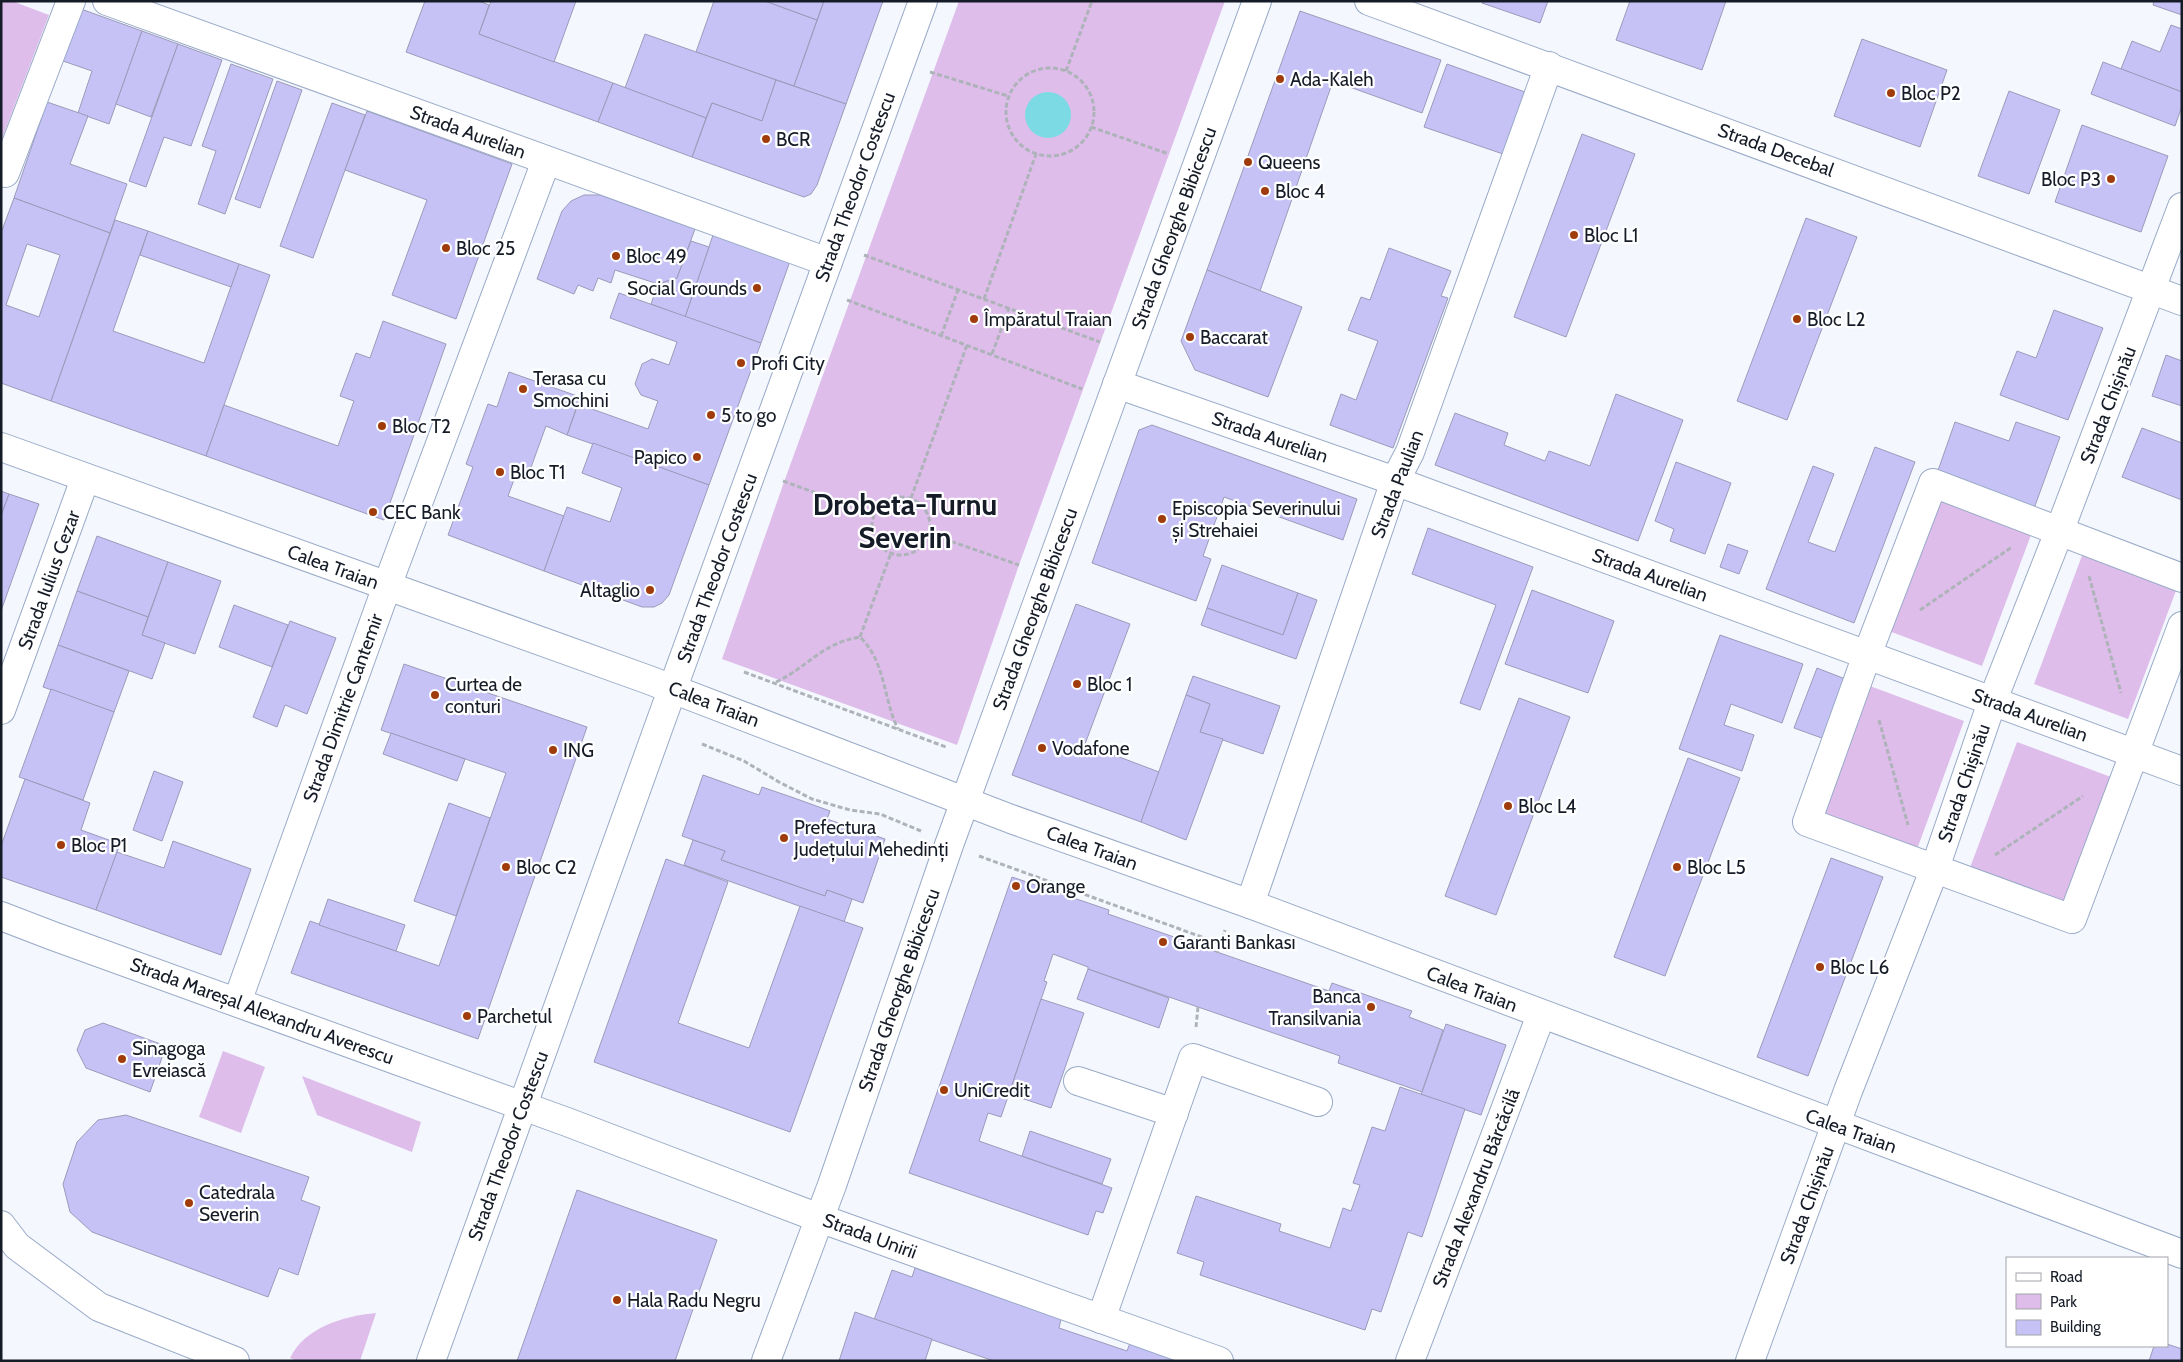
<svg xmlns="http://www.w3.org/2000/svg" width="2183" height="1362" font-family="Cabin,sans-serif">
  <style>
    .green { fill: #debdea }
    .water { fill: #7cdae4 }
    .building { fill: #c7c2f6; stroke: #9c9aba; fill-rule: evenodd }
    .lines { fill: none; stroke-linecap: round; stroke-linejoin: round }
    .minor-casing { stroke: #99aac7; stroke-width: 30 }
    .path { stroke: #aeb3ba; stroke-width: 3; stroke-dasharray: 5 2.5; stroke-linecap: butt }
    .minor { stroke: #fff; stroke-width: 28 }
    .poi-dot { fill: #a03b0b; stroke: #fff; stroke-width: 2 }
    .labels { text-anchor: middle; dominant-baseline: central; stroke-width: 4.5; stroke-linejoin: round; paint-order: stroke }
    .poi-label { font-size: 19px; fill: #161c27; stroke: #fff; text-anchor: start }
    .street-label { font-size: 19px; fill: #161c27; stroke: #fff }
    .town-label { font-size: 29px; font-weight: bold; fill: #161c27; stroke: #fff }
  </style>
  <rect width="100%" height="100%" fill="#f4f8fe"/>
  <!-- green -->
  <g class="green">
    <path d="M1 1H12L49 15 1 141Z"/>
    <path d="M959 1H1225L1019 565 957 745 722 659 784 482Z"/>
    <path d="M1937 500 2031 535 1982 666 1889 631Z"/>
    <path d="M2083 553 2177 588 2128 719 2034 684Z"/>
    <path d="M1870 686 1964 721 1916 852 1821 817Z"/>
    <path d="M2017 742 2111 777 2062 908 1968 873Z"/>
    <path d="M223 1051 265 1067 241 1133 199 1117Z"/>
    <path d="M302 1076 421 1122 412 1152 317 1115Z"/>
    <path d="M376 1313 360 1361H297L290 1358C305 1327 344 1316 376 1313Z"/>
  </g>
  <!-- water -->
  <circle class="water" cx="1048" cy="115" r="23"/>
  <!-- building -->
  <g class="building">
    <path d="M425 1H479L489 5 479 34 613 83 598 122 406 52Z"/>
    <path d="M491 1H576L554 62 479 34Z"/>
    <path d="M714 1H765L817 20 794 86 696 52Z"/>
    <path d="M765 1H824L817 20Z"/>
    <path d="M824 1H883L846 104 794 86Z"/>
    <path d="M1483 1H1548L1540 23 1482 3Z"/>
    <path d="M1630 1H1726L1702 70 1616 40Z"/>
    <path d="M2154 1H2182V15L2153 5Z"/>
    <path d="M81 9 142 31 109 124 78 113 92 71 63 61Z"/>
    <path d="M1300 11 1441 60 1422 113 1333 81 1260 291 1207 270Z"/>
    <path d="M2171 25 2182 29V92L2121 69 2132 41 2160 52Z"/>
    <path d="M142 31 178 44 151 117 116 104Z"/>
    <path d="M645 34 776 80 762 121 712 103 706 118 625 88Z"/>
    <path d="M1862 39 1947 70 1920 147 1834 116Z"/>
    <path d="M178 44 222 60 191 146 164 137 146 187 129 181Z"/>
    <path d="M2103 62 2182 92V106L2175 126 2091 94Z"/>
    <path d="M231 64 273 79 225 214 198 204 216 151 202 146Z"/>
    <path d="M1447 64 1525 92 1503 154 1424 127Z"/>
    <path d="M776 80 846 104 817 185 811 194 804 197 692 157 712 103 762 121Z"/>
    <path d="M277 81 302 90 260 208 235 199Z"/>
    <path d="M613 83 706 118 692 157 598 122Z"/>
    <path d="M2009 91 2060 110 2029 194 1978 176Z"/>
    <path d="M47 102 88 116 70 164 127 184 110 233 14 198Z"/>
    <path d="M332 103 365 115 313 258 280 246Z"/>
    <path d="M367 111 512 164 456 319 392 295 427 200 345 170Z"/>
    <path d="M2082 125 2168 156 2141 232 2055 202Z"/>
    <path d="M1582 134 1635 154 1566 337 1514 317Z"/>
    <path d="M584 195H600L695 229 677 278 658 284 615 270 611 283 598 278 593 291 578 285 574 294 537 279 562 211 571 201Z"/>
    <path d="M14 198 110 233 51 401 1 383V233ZM27 244 60 255 39 317 6 305Z"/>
    <path d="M1806 218 1857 237 1787 420 1737 401Z"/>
    <path d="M115 220 148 231 113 331 204 363 239 264 270 275 206 456 51 401Z"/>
    <path d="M148 231 239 264 231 287 140 255Z"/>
    <path d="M713 235 790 261 761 343 685 317Z"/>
    <path d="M691 241 709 247 685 317 651 304 658 284 677 278Z"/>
    <path d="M1389 248 1451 271 1441 296 1448 298 1393 448 1330 425 1341 394 1356 400 1378 341 1348 330 1361 297 1370 300Z"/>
    <path d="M1207 270 1302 307 1268 397 1195 370 1181 341Z"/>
    <path d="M619 293 761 343 709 485 567 435 578 404 648 429 658 401 641 395 635 384 642 364 652 359 669 365 677 342 610 318Z"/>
    <path d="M2054 310 2103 328 2068 420 2000 395 2017 351 2036 358Z"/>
    <path d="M383 321 446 344 384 520 206 456 224 405 338 446 354 401 340 396 356 353 370 358Z"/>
    <path d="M2166 355 2182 361V406L2152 396Z"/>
    <path d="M509 372 580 397 567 435 546 426 526 481 515 477 508 496 564 516 544 571 448 535 473 467 466 464 488 404 497 407Z"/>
    <path d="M1616 394 1683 420 1638 541 1435 465 1455 413 1508 433 1504 445 1545 461 1549 451 1590 466Z"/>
    <path d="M1955 422 2009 441 2016 422 2060 437 2032 514 1935 479Z"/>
    <path d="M1152 425 1357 499 1343 540 1224 497 1203 556 1211 559 1196 601 1092 563 1139 430Z"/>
    <path d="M2142 428 2182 443V500L2122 477Z"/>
    <path d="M593 443 709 485 669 595 662 603 654 607H642L544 571 567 507 610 522 622 488 582 473Z"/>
    <path d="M1875 447 1915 462 1854 623 1766 589 1813 466 1834 474 1808 542 1835 552Z"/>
    <path d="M1676 462 1731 483 1705 554 1670 541 1674 529 1655 521Z"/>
    <path d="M1 491 9 494 1 516Z"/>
    <path d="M9 494 39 504 1 611V516Z"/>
    <path d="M1428 528 1533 567 1480 710 1460 703 1496 605 1412 574Z"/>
    <path d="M97 536 168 562 148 617 77 591Z"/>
    <path d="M1728 544 1748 551 1739 574 1720 567Z"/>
    <path d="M168 562 221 581 195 654 142 635Z"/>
    <path d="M1222 565 1298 593 1283 635 1207 608Z"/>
    <path d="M1532 590 1614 621 1588 693 1505 664Z"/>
    <path d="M77 591 148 617 142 635 165 643 152 679 58 645Z"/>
    <path d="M1298 593 1317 600 1296 659 1201 625 1207 608 1283 635Z"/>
    <path d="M1076 604 1130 624 1085 744 1159 772 1141 822 1012 775Z"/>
    <path d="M234 605 288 625 272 667 219 647Z"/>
    <path d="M290 621 336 638 307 714 285 705 277 727 253 717Z"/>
    <path d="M1720 635 1803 664 1782 723 1731 704 1724 725 1754 735 1742 771 1679 749Z"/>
    <path d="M58 645 129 671 114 712 43 687Z"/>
    <path d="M404 664 587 727 478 1039 291 973 310 921 439 966 506 773 381 730Z"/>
    <path d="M1817 668 1853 682 1830 741 1794 728Z"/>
    <path d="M1193 676 1280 706 1263 754 1200 732 1210 704 1186 695Z"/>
    <path d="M51 689 114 712 83 800 19 777Z"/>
    <path d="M1186 695 1210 704 1200 732 1223 739 1186 840 1141 822Z"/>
    <path d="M1519 698 1570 717 1496 915 1445 896Z"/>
    <path d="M391 733 465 759 457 781 383 754Z"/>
    <path d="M1688 758 1740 778 1665 976 1614 957Z"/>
    <path d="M154 771 183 782 162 841 133 830Z"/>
    <path d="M703 775 759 795 762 787 797 799 830 811 827 819 885 839 863 903 827 890 825 896 721 860 725 851 682 836Z"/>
    <path d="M25 779 90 803 81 830 120 844 96 910 1 877V846Z"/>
    <path d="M449 803 490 818 456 916 414 901Z"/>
    <path d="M693 840 725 851 721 860 825 896 827 890 852 899 844 922 684 865Z"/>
    <path d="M173 841 251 869 221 955 96 910 117 852 164 868Z"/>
    <path d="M1831 858 1883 877 1808 1076 1757 1057Z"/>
    <path d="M666 859 728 882 678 1023 749 1048 800 906 863 928 790 1132 594 1062Z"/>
    <path d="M1012 877 1109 910 1108 914 1329 991 1332 983 1412 1011 1409 1017 1443 1030 1422 1092 1338 1063 1340 1056 1088 969V967L1053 954 1044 981 1047 982 1001 1117 988 1113 979 1141 1112 1188 1103 1213 1096 1211 1088 1235 909 1173Z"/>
    <path d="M328 899 405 925 396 951 319 925Z"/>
    <path d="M1088 969 1169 998 1159 1028 1077 999Z"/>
    <path d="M1041 999 1084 1013 1051 1108 1009 1094Z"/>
    <path d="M103 1023 166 1046 150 1092 86 1068 77 1050 85 1030Z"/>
    <path d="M1446 1024 1506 1045 1481 1115 1421 1095Z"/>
    <path d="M1400 1087 1465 1109 1422 1237 1408 1232 1381 1312 1372 1309 1365 1330 1200 1275 1204 1262 1177 1253 1196 1196 1281 1224 1279 1231 1330 1248 1343 1208 1351 1211 1360 1185 1353 1183 1372 1127 1385 1131Z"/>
    <path d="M126 1115 309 1177 301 1200 320 1207 298 1275 279 1268 268 1297 92 1232 70 1212 63 1184 77 1142 98 1120Z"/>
    <path d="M1030 1131 1111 1159 1102 1184 1022 1156Z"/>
    <path d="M577 1190 717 1240 675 1361H517Z"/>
    <path d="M915 1268 1061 1319 1059 1328 1127 1351 1130 1343 1181 1361H994L874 1320 892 1270 912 1277Z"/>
    <path d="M855 1312 932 1339 925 1361H839Z"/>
    <path d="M2167 1344 2182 1349V1361H2149L2154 1346H2167Z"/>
  </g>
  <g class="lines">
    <defs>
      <g id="minor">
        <path d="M107 1 828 262"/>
        <path d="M1369 1 2182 301"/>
        <path d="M1 172 5 173 71 1"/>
        <path d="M1117 384 1395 481 2182 771"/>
        <path d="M1 447 649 680 1011 819 1250 904 2182 1254"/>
        <path d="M2182 578 1933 483 1867 655 1807 822 2072 919 2182 626"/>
        <path d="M1 710 85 479"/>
        <path d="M1250 904 1395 481 1410 452 1549 66"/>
        <path d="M1 916 53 936 567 1122 819 1218 1219 1361"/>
        <path d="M237 1002 387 586 546 161"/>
        <path d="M1078 1081 1174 1113"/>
        <path d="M1 1225 17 1246 99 1307 235 1361"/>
        <path d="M1101 1319 1193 1058 1318 1102"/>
        <path d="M431 1361 659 726 923 1"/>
        <path d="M766 1361 832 1185 949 845 1257 1"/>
        <path d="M1410 1361 1541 1015"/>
        <path d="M1750 1361 1848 1091 1935 868 1992 702 2059 532 2182 207"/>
      </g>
    </defs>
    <!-- minor casing -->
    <use href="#minor" class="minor-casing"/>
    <!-- path -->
    <g class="path">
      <circle cx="1050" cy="112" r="44"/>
      <path d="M1066 71 1092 1"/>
      <path d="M930 72 1008 96"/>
      <path d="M1091 127 1169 154"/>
      <path d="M864 255 1100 342"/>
      <path d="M984 299 1036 154"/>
      <path d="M847 300 1082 389"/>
      <path d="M941 336 958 290"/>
      <path d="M992 354 1009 308"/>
      <path d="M783 481 874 514"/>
      <circle cx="901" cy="526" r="29"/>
      <path d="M911 498 967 345"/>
      <path d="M930 534 1019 565"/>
      <path d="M2089 576 2121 693"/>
      <path d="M1920 610 2012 547"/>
      <path d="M860 637 891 553"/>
      <path d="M744 672 946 747"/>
      <path d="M776 682C808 667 822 643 860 637 886 662 883 699 898 729"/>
      <path d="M1879 720 1908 825"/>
      <path d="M702 744 744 761 779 782 812 799 850 810 880 814 921 831"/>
      <path d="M1995 855 2083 796"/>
      <path d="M979 856 1221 944"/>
      <path d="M1217 953 1225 930"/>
      <path d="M1196 1027 1198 1007"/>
    </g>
    <!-- minor -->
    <use href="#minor" class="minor"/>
  </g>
  <!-- markers -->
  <g class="poi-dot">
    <circle cx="1280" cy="79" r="5"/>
    <circle cx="1891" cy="93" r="5"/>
    <circle cx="766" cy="139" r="5"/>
    <circle cx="1248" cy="162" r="5"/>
    <circle cx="2111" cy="179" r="5"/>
    <circle cx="1265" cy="191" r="5"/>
    <circle cx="1574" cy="235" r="5"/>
    <circle cx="446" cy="248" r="5"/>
    <circle cx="616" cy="256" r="5"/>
    <circle cx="757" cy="288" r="5"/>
    <circle cx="974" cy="319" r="5"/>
    <circle cx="1797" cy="319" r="5"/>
    <circle cx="1190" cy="337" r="5"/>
    <circle cx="741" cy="363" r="5"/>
    <circle cx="523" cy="389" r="5"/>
    <circle cx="711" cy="415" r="5"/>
    <circle cx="382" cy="426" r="5"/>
    <circle cx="697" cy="457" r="5"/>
    <circle cx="500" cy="472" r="5"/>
    <circle cx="373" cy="512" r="5"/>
    <circle cx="1162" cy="519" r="5"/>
    <circle cx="650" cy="590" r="5"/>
    <circle cx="1077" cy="684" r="5"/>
    <circle cx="435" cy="695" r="5"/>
    <circle cx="1042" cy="748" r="5"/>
    <circle cx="553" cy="750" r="5"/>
    <circle cx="1508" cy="806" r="5"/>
    <circle cx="784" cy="838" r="5"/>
    <circle cx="61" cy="845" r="5"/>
    <circle cx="506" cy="867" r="5"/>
    <circle cx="1677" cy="867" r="5"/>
    <circle cx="1016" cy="886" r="5"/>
    <circle cx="1163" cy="942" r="5"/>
    <circle cx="1820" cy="967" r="5"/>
    <circle cx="1371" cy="1007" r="5"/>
    <circle cx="467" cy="1016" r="5"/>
    <circle cx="122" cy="1059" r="5"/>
    <circle cx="944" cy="1090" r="5"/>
    <circle cx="189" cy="1203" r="5"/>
    <circle cx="617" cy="1300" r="5"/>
  </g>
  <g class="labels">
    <!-- poi labels -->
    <g class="poi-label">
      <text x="1290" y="79">Ada-Kaleh</text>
      <text x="1901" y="93">Bloc P2</text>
      <text x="776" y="139">BCR</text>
      <text x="1258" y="162">Queens</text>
      <text x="2101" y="179" text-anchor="end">Bloc P3</text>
      <text x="1275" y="191">Bloc 4</text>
      <text x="1584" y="235">Bloc L1</text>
      <text x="456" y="248">Bloc 25</text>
      <text x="626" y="256">Bloc 49</text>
      <text x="747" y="288" text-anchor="end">Social Grounds</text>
      <text x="984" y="319">Împăratul Traian</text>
      <text x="1807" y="319">Bloc L2</text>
      <text x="1200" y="337">Baccarat</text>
      <text x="751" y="363">Profi City</text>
      <text x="533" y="378">Terasa cu<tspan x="533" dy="22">Smochini</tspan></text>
      <text x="721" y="415">5 to go</text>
      <text x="392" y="426">Bloc T2</text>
      <text x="687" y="457" text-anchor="end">Papico</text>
      <text x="510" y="472">Bloc T1</text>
      <text x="1172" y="508">Episcopia Severinului<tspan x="1172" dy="22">și Strehaiei</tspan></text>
      <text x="383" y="512">CEC Bank</text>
      <text x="640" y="590" text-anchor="end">Altaglio</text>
      <text x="445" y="684">Curtea de<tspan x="445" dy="22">conturi</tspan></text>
      <text x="1087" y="684">Bloc 1</text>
      <text x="1052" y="748">Vodafone</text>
      <text x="563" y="750">ING</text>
      <text x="1518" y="806">Bloc L4</text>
      <text x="794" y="827">Prefectura<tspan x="794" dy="22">Județului Mehedinți</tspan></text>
      <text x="71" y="845">Bloc P1</text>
      <text x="516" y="867">Bloc C2</text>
      <text x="1687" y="867">Bloc L5</text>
      <text x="1026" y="886">Orange</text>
      <text x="1173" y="942">Garanti Bankası</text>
      <text x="1830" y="967">Bloc L6</text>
      <text x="1361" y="996" text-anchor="end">Banca<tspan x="1361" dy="22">Transilvania</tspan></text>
      <text x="477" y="1016">Parchetul</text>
      <text x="132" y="1048">Sinagoga<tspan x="132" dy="22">Evreiască</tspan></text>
      <text x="954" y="1090">UniCredit</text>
      <text x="199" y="1192">Catedrala<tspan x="199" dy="22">Severin</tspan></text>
      <text x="627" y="1300">Hala Radu Negru</text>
    </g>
    <!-- street labels -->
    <g class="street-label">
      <text transform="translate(468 132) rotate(20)">Strada Aurelian</text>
      <text transform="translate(1776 150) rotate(20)">Strada Decebal</text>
      <text transform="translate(855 187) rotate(-70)">Strada Theodor Costescu</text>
      <text transform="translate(1174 228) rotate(-70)">Strada Gheorghe Bibicescu</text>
      <text transform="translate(2108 405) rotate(-69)">Strada Chișinău</text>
      <text transform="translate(1270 437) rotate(19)">Strada Aurelian</text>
      <text transform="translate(1397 484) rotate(-69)">Strada Paulian</text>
      <text transform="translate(333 567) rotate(20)">Calea Traian</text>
      <text transform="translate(717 568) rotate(-70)">Strada Theodor Costescu</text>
      <text transform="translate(1650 575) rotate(20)">Strada Aurelian</text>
      <text transform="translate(49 580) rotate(-70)">Strada Iulius Cezar</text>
      <text transform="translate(1035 609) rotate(-70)">Strada Gheorghe Bibicescu</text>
      <text transform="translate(714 704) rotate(21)">Calea Traian</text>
      <text transform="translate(343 708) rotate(-70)">Strada Dimitrie Cantemir</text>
      <text transform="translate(2030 715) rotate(20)">Strada Aurelian</text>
      <text transform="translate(1964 783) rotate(-71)">Strada Chișinău</text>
      <text transform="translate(1092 848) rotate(20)">Calea Traian</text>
      <text transform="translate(1472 989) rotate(21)">Calea Traian</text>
      <text transform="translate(899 990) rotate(-71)">Strada Gheorghe Bibicescu</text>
      <text transform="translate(262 1011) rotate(20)">Strada Mareșal Alexandru Averescu</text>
      <text transform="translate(1851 1131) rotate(20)">Calea Traian</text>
      <text transform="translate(508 1146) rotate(-70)">Strada Theodor Costescu</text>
      <text transform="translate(1476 1188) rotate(-69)">Strada Alexandru Bărcăcilă</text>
      <text transform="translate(1807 1205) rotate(-70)">Strada Chișinău</text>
      <text transform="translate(870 1236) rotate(20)">Strada Unirii</text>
    </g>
    <!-- town labels -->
    <g class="town-label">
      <text x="905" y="504">Drobeta-Turnu<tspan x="905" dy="33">Severin</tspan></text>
    </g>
  </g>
  <!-- border -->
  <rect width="2183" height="1362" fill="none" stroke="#161c27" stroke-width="5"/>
  <!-- legend -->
  <rect x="2006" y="1257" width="162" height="90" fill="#ffffff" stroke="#a2a4a9"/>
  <rect x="2016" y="1273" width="25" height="8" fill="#ffffff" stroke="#a2a4a9"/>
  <text x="2050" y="1282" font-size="15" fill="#161c27">Road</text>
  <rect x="2016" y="1294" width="25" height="15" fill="#debdea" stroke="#a2a4a9"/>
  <text x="2050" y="1307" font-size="15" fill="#161c27">Park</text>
  <rect x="2016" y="1320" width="25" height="15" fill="#c7c2f6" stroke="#a2a4a9"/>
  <text x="2050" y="1332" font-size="15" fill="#161c27">Building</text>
</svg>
